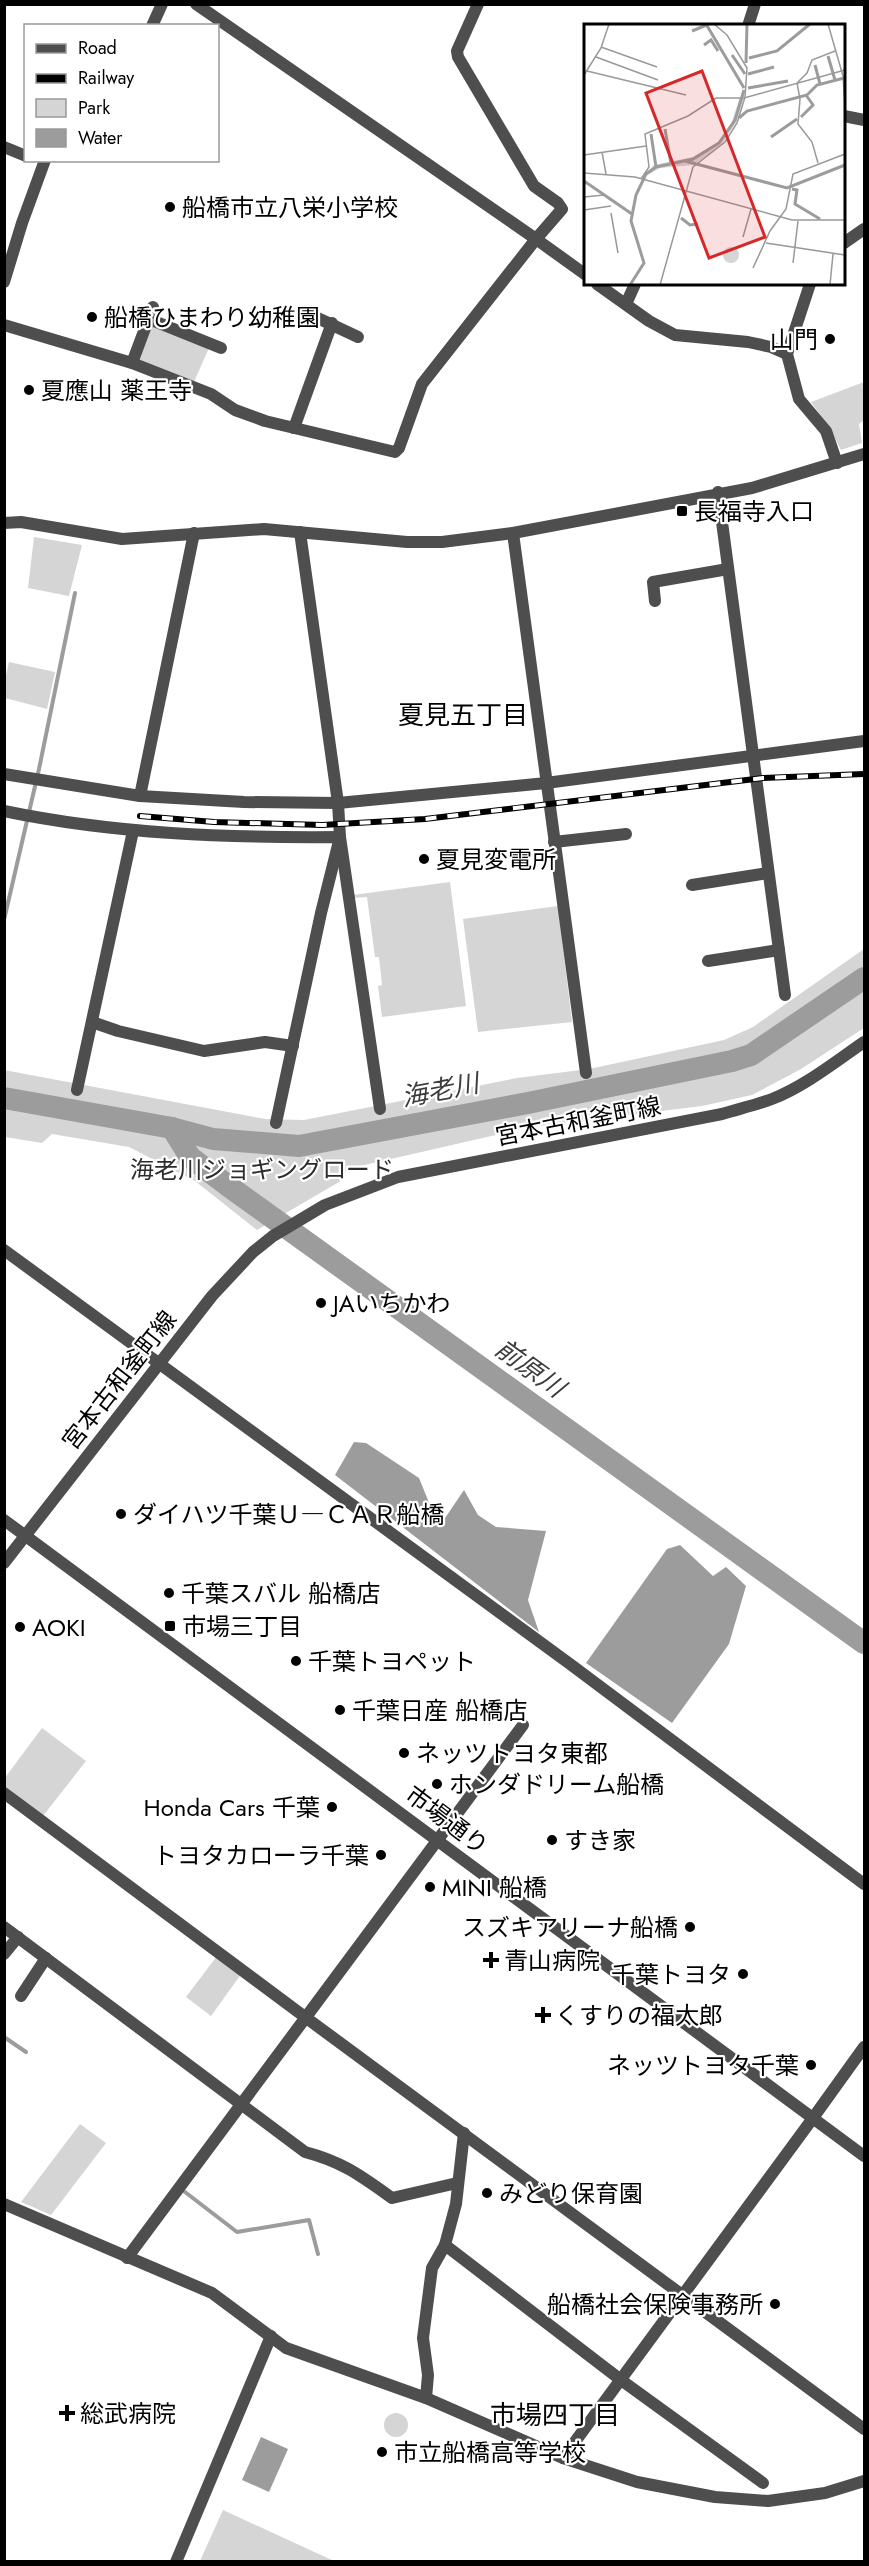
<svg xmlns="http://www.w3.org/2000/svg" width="869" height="2566" font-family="Jost,'Noto Sans JP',sans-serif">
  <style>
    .green { fill: #d5d5d5 }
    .water { fill: #9c9c9c }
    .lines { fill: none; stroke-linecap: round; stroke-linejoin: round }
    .stream { stroke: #9c9c9c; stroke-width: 4 }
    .river { stroke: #9c9c9c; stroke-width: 22 }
    .minor { stroke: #4e4e4e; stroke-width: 12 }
    .tertiary { stroke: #4e4e4e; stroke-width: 12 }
    .rail-casing { stroke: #000; stroke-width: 6 }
    .rail { stroke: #fff; stroke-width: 4; stroke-dasharray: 11; stroke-linecap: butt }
    .poi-dot { fill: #000; stroke: #fff; stroke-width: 2 }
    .labels { text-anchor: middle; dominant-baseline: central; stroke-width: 4.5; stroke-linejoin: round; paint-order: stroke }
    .poi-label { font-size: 24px; fill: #000; stroke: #fff; text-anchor: start }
    .street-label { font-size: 24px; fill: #000; stroke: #fff }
    .park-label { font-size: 24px; fill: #2c2c2c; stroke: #fff }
    .neighbourhood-label { font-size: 26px; fill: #000; stroke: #fff }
    .water-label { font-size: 26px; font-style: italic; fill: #3d3d3d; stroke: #fff }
    .inset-river { fill: none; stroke: #9c9c9c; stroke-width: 3 }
    .inset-road { fill: none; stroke: #999; stroke-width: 1.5 }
    .view { fill: #d62828; fill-opacity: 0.15; stroke: #d62828; stroke-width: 3 }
    .inset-edge { fill: none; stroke: #000; stroke-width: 3 }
  </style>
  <rect width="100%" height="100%" fill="#fff"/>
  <!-- green -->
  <g class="green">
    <path d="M157 326 209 348 193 384 140 361 138 355 149 328Z"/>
    <path d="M864 382V420L859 424 862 443 841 450 829 427 811 402Z"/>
    <path d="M34 537 82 545 69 596 28 588Z"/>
    <path d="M9 662 55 672 47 709 5 698V680Z"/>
    <path d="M450 882 466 1006 382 1017 378 986 382 985 379 957H375L367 897 353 898V895Z"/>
    <path d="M558 906 572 1022 478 1032 463 919Z"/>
    <path d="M864 949V1028L801 1069 752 1095 702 1106 531 1127 347 1169 339 1182 257 1230 195 1181 129 1147 52 1134 42 1143 5 1137 4 1070 265 1119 304 1120 517 1078 589 1069 724 1040 753 1027Z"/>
    <path d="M42 1728 86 1761 43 1816 5 1786 4 1779Z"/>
    <path d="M217 1956 242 1973 211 2016 186 1997Z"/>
    <path d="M80 2124 106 2143 51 2215 21 2202Z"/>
    <circle cx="396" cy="2425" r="12"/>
    <path d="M223 2510 334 2561H200Z"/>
  </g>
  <!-- water -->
  <g class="water">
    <path d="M354 1442 366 1443 419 1478 439 1527 464 1490 478 1515 496 1527 546 1531 528 1600 539 1632 335 1475Z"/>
    <path d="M680 1545 713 1576 726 1567 746 1586 729 1644 672 1723 586 1663 667 1549Z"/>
    <path d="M261 2437 288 2449 269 2492 242 2480Z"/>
  </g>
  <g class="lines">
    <!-- stream -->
    <g class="stream">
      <path d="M4 920 39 769 75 593"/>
      <path d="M4 2037 26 2052"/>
      <path d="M185 2192 237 2232 309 2220 318 2254"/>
    </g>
    <!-- river -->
    <g class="river">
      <path d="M4 1098 172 1128 213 1139 299 1146 528 1103 732 1061 751 1055 864 978"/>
      <path d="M172 1128 190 1157 227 1185 864 1643"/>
    </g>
    <!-- minor -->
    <g class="minor">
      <path d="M152 26 162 4"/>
      <path d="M748 26 755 4"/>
      <path d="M844 116 864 120"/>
      <path d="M4 147 26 156"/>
      <path d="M536 239 586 275"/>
      <path d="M844 243 864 229"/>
      <path d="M4 282 22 223 45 160"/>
      <path d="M597 284 649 321 675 335 748 342 771 347 787 354"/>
      <path d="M810 284 787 354 799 399 826 431 837 463"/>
      <path d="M626 304 635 284"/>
      <path d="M309 314 358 337"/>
      <path d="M148 322 154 321 221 348"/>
      <path d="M4 325 132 363 211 394 235 410 265 421 395 452 399 448 422 384 536 239 562 209 558 203 534 186 458 57 457 51 478 4"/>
      <path d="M132 363 153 307"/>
      <path d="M294 428 332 323"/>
      <path d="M718 492 785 995"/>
      <path d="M300 532 338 803 340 837 380 1109"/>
      <path d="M513 533 586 1073"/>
      <path d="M655 601 653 582 728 569"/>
      <path d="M4 774 140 796 244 802 338 803 546 783 864 741"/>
      <path d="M140 796 194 533"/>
      <path d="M4 811C115 834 227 838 340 837L321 913 276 1123"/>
      <path d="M554 842 626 834"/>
      <path d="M692 885 768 873"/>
      <path d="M708 961 779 950"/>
      <path d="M92 1022 118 1031 204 1051 265 1042 293 1046"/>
      <path d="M77 1090 133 831"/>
      <path d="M4 1250 570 1664 864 1884"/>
      <path d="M4 1793 305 2017 864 2429"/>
      <path d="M4 1927 305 2152C343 2162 361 2176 392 2198L457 2183"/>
      <path d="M4 1954 18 1937"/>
      <path d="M21 1996 46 1958"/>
      <path d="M813 2118 864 2047"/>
      <path d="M4 2204 212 2293 286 2348 426 2398 563 2458 637 2482 715 2497 768 2501 825 2493 864 2481"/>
      <path d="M445 2245 621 2380 763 2483"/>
      <path d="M127 2258 523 1725"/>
      <path d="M426 2398 428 2375 423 2338 432 2268 445 2245 456 2204 464 2133"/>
      <path d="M176 2562 271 2336"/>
    </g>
    <!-- tertiary -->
    <g class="tertiary">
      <path d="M196 4 536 239"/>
      <path d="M4 523 21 522 122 539 264 529 407 542H442L513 533 752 488 864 454"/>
      <path d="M4 1520 864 2156"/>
      <path d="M4 1563 212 1296 253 1252 273 1236 325 1205 398 1177 722 1114C738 1109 756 1105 772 1099 805 1086 835 1062 864 1042"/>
      <path d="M563 2458 813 2118"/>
    </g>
    <defs>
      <path id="rail" d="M140 816 214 822 322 825 425 819 763 778 864 774"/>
    </defs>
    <!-- rail casing -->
    <use href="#rail" class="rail-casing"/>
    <!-- rail -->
    <use href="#rail" class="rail"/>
  </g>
  <!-- markers -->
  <g class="poi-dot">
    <circle cx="170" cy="207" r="6"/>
    <circle cx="92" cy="317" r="6"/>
    <circle cx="830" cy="339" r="6"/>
    <circle cx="29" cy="390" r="6"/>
    <rect x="676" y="505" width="12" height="12" rx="3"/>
    <circle cx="424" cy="859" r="6"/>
    <circle cx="321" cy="1303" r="6"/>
    <circle cx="121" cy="1514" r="6"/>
    <circle cx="169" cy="1593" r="6"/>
    <rect x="164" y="1620" width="12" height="12" rx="3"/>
    <circle cx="20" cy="1627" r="6"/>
    <circle cx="296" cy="1661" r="6"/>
    <circle cx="340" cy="1710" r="6"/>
    <circle cx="404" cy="1753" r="6"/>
    <circle cx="437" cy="1784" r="6"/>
    <circle cx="332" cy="1807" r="6"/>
    <circle cx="552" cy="1840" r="6"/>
    <circle cx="381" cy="1855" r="6"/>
    <circle cx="430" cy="1887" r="6"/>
    <circle cx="690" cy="1927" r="6"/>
    <path d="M488 1951h6v6h6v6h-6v6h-6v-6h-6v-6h6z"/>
    <circle cx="743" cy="1974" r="6"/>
    <path d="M540 2006h6v6h6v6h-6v6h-6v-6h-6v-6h6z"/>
    <circle cx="811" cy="2065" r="6"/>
    <circle cx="487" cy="2193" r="6"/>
    <circle cx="775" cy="2304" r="6"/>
    <path d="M64 2404h6v6h6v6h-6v6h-6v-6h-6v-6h6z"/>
    <circle cx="382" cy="2452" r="6"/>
  </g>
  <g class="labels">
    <!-- poi labels -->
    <g class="poi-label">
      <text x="182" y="207">船橋市立八栄小学校</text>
      <text x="104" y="317">船橋ひまわり幼稚園</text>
      <text x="818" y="339" text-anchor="end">山門</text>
      <text x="41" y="390">夏應山 薬王寺</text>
      <text x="694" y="511">長福寺入口</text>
      <text x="436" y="859">夏見変電所</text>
      <text x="333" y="1303">JAいちかわ</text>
      <text x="133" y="1514">ダイハツ千葉Ｕ―ＣＡＲ船橋</text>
      <text x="181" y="1593">千葉スバル 船橋店</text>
      <text x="182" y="1626">市場三丁目</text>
      <text x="32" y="1627">AOKI</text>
      <text x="308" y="1661">千葉トヨペット</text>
      <text x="352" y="1710">千葉日産 船橋店</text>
      <text x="416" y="1753">ネッツトヨタ東都</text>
      <text x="449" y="1784">ホンダドリーム船橋</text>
      <text x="320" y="1807" text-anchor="end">Honda Cars 千葉</text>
      <text x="564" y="1840">すき家</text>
      <text x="369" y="1855" text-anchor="end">トヨタカローラ千葉</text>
      <text x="442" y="1887">MINI 船橋</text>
      <text x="678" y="1927" text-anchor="end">スズキアリーナ船橋</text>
      <text x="504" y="1960">青山病院</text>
      <text x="731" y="1974" text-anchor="end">千葉トヨタ</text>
      <text x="555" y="2015">くすりの福太郎</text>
      <text x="799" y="2065" text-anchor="end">ネッツトヨタ千葉</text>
      <text x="499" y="2193">みどり保育園</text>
      <text x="763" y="2304" text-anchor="end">船橋社会保険事務所</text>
      <text x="80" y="2413">総武病院</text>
      <text x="394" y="2452">市立船橋高等学校</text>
    </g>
    <!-- street labels -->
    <g class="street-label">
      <text transform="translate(578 1121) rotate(-11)">宮本古和釜町線</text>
      <text transform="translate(119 1380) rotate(-52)">宮本古和釜町線</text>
      <text transform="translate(447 1820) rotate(37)">市場通り</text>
    </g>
    <!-- park labels -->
    <g class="park-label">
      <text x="262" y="1169">海老川ジョギングロード</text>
    </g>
    <!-- neighbourhood labels -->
    <g class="neighbourhood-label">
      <text x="463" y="715">夏見五丁目</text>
      <text x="555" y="2415">市場四丁目</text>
    </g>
    <!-- water labels -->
    <g class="water-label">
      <text transform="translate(440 1090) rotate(-11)">海老川</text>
      <text transform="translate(530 1368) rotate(36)">前原川</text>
    </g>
  </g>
  <!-- overview -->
  <g transform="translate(584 24)">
    <rect width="261" height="261" fill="#fff"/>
    <path d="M160 72 153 97 137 121 109 141 76 144 58 154 70 141 109 133 134 118 147 100 156 73ZM139 231a8 8 0 1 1 16 0a8 8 0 1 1-16 0Z" fill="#d5d5d5"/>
    <path class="inset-river" d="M122 0 160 64M108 7 125 0M120 21 127 16 134 27M148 31 161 50M244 32 251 56M165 34 193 27 226 0M162 39 163 0M231 41 236 60M164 50 190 43M164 64 204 57M217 93 229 81 222 71M155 94 163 87 223 71 233 61 260 54M81 105 87 140M67 110 72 143M187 113 213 95M101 137 203 164 261 141M0 157 48 190M208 165 213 166 211 180 236 195M97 194 106 201 114 200M46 261 60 239 47 197 52 171 62 150 72 143 109 135 135 119 151 96 160 66"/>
    <path class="inset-road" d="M244 0 259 52 261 83M17 23 73 43M12 33 74 56M3 47 102 71M0 51 17 24 25 0M213 59 216 75 214 100 228 118 234 139M213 59 223 49 228 36 251 27M18 128 22 150M0 131 62 122M0 149 51 153 208 196H261M57 155 65 143 61 110 104 92 132 74H160L261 46M0 173 20 171M0 186 27 182M27 189 34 229M159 213 167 185M182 219 261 231M209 239 214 197M169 244 186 207 202 185 209 150 261 130M76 261 109 143 141 118 153 99 161 73 163 44 143 11 130 0M246 261 249 230"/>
    <path class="view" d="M118 47 181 213 125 234 62 69Z"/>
    <rect width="261" height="261" class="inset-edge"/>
  </g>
  <!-- border -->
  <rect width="869" height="2566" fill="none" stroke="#000000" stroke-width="12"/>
  <!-- legend -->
  <rect x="24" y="24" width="195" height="138" fill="#ffffff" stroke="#999999" stroke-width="1.5"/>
  <rect x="36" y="44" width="30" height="9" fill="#4e4e4e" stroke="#999999" stroke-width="1.5"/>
  <text x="78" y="54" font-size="18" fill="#000000">Road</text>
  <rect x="36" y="74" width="30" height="9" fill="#000000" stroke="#999999" stroke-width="1.5"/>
  <text x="78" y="84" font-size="18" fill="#000000">Railway</text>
  <rect x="36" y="99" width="30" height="18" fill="#d5d5d5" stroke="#999999" stroke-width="1.5"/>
  <text x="78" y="114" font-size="18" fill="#000000">Park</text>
  <rect x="36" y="129" width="30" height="18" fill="#9c9c9c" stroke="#999999" stroke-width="1.5"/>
  <text x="78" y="144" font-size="18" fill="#000000">Water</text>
</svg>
